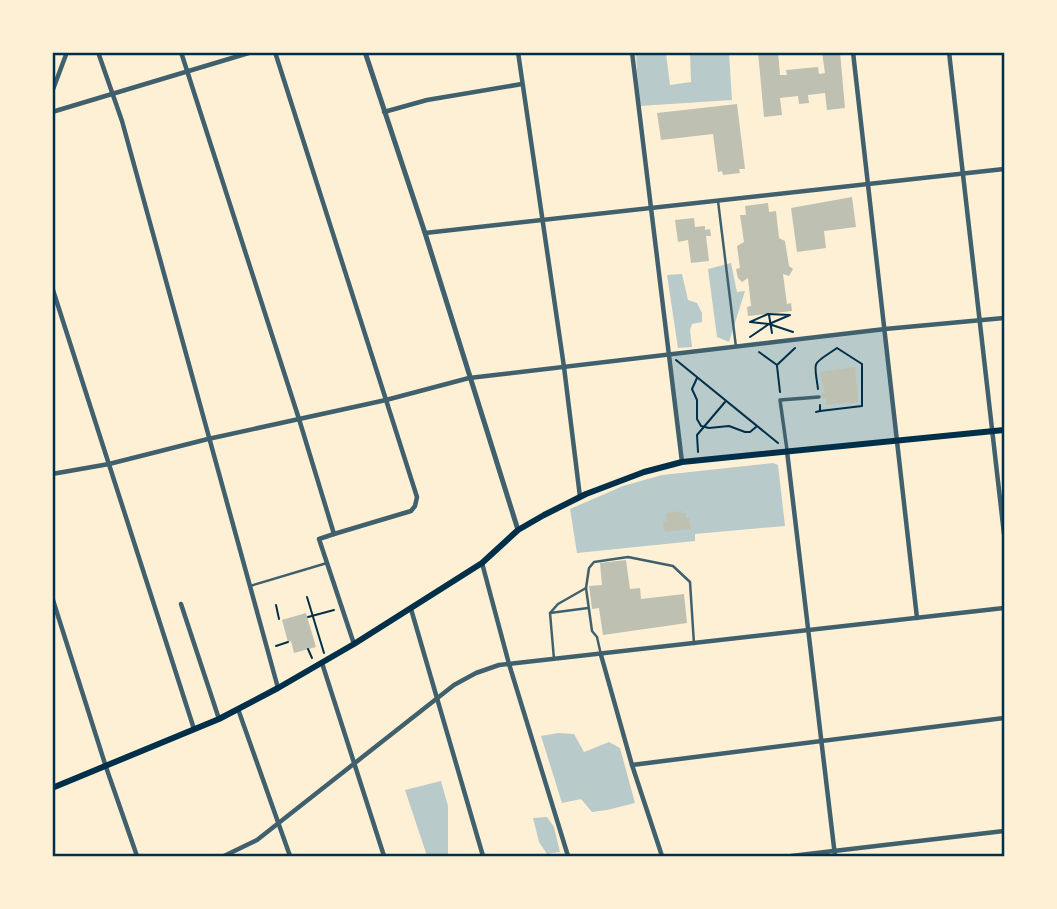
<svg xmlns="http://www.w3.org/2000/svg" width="1057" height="909" font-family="Manrope,sans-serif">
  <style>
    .green { fill: #b9caca }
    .building { fill: #bec0b2 }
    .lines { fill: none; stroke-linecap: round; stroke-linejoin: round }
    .path { stroke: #003049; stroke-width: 2 }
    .service { stroke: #3f606c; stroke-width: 2.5 }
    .pedestrian { stroke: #3f606c; stroke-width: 3.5 }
    .minor { stroke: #3f606c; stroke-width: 4.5 }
    .tertiary { stroke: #3f606c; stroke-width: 5 }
    .secondary { stroke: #003049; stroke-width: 6 }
    .neatline { fill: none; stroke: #003049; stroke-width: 2.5 }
  </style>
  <rect width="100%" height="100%" fill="#fdf0d5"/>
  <!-- green -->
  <g class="green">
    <path d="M636 53H666L670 85 691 82 690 53H729L732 100 639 106Z"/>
    <path d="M731 263 737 292 745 291 729 342 717 337 708 269Z"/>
    <path d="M682 274 688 300 697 303 702 313V322L692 324 690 330 692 347 678 348 667 275Z"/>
    <path d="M885 329 898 439 682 462 669 355Z"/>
    <path d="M773 463 778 465 785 526 695 534V541L577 553 570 509 623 486 662 475Z"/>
    <path d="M558 733 574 734 584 752 609 742 620 748 635 803 607 810 592 812 581 799 562 803 541 736Z"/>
    <path d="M441 781 448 806V856H427L405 790Z"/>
    <path d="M547 817 554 827 560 852 547 854 539 842 533 818Z"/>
  </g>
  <!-- building -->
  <g class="building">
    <path d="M758 52H778L780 75H787L786 70 818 67 819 74 825 73 822 52H840L845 108 827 110 825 93 808 95 809 103 799 104 798 96 780 98 782 115 764 117Z"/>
    <path d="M737 104 745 169H739L740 173 723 175 722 171 718 172 713 134 661 140 657 113Z"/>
    <path d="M852 197 856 227 824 231 826 248 797 252 791 208Z"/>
    <path d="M768 203 769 212 776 211 779 238 785 241 789 266 793 269 789 276 783 274 787 304 791 303 792 311 748 316 747 307 751 306 748 278 742 282 738 278 736 269 740 268 737 246 744 242 740 215H746L745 206Z"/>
    <path d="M694 218 695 227 705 226V230L710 229 711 236H706L709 261 691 263 688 240 678 242 675 220Z"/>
    <path d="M855 367 858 402 826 405V398H821V393H825L820 372Z"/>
    <path d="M682 511V513H686V518H689L691 529 665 532 663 521H667L666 513Z"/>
    <path d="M626 560 630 589 640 588 641 599 684 594 687 623 603 635 599 608 592 609 589 586 602 585 600 563Z"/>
    <path d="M306 613 316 647 294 653 291 641 288 642 282 620Z"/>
  </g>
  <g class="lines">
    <!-- path -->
    <g class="path">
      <path d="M769 315 772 333"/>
      <path d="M750 337 769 324 790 315 768 314 750 322 769 324 793 332"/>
      <path d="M759 352 777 365 795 348"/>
      <path d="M676 360 778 443"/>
      <path d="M777 366 780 392"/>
      <path d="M697 378 692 389 697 400V419L701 426 709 428 729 426 745 432H750L756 427"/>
      <path d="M818 389C814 359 811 366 837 348L862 364V406L820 411"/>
      <path d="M816 412 820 411V405"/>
      <path d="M698 452 697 435 725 402"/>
      <path d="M307 597 324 653"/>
      <path d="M276 605 279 619"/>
      <path d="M308 617 334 610"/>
      <path d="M276 646 288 642"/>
      <path d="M308 649 312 658"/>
    </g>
    <!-- service -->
    <g class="service">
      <path d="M718 201 736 347"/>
      <path d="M250 586 327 563"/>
      <path d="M586 588 592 631 597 637 601 655"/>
      <path d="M550 613 588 608"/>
      <path d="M554 659 550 613 558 604 586 588 589 568 594 562 628 557 673 566 690 582 694 644"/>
    </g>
    <!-- pedestrian -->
    <path class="pedestrian" d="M787 450 780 400 819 397"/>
    <!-- minor -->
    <g class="minor">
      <path d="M98 52 122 121 278 688"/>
      <path d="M181 52 299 419 334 534 319 539 354 644"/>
      <path d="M275 52 417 497 415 506 411 511 334 534"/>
      <path d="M518 52 564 367 580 497"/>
      <path d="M632 52 682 462"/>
      <path d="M853 52 917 618"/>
      <path d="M949 52 1004 534"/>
      <path d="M52 92 67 52"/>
      <path d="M52 112 252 52"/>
      <path d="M384 112 427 100 522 84"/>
      <path d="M425 233 1004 169"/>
      <path d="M52 287 194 729"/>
      <path d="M787 451 835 856"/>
      <path d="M52 474 109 464 208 439 386 400 469 378 885 329 1004 318"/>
      <path d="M482 563 509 664 568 856"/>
      <path d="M52 597 106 767 137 856"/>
      <path d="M181 604 219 719"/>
      <path d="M411 609 483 856"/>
      <path d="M601 655 632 765 662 856"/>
      <path d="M322 663 384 856"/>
      <path d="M238 709 290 856"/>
      <path d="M632 765 1004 718"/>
      <path d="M224 856 257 840 454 685 476 673 499 665 1004 608"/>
      <path d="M791 856 1004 831"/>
    </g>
    <!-- tertiary -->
    <path class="tertiary" d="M365 52 425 233 518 530"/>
    <!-- secondary -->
    <path class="secondary" d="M52 788 219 719 278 688 354 644 482 563 518 530 544 515 586 494 644 472 682 462 1004 430"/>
  </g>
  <!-- border -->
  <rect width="1057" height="909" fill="none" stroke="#fdf0d5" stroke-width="108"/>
  <rect x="54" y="54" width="949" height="801" class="neatline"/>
</svg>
